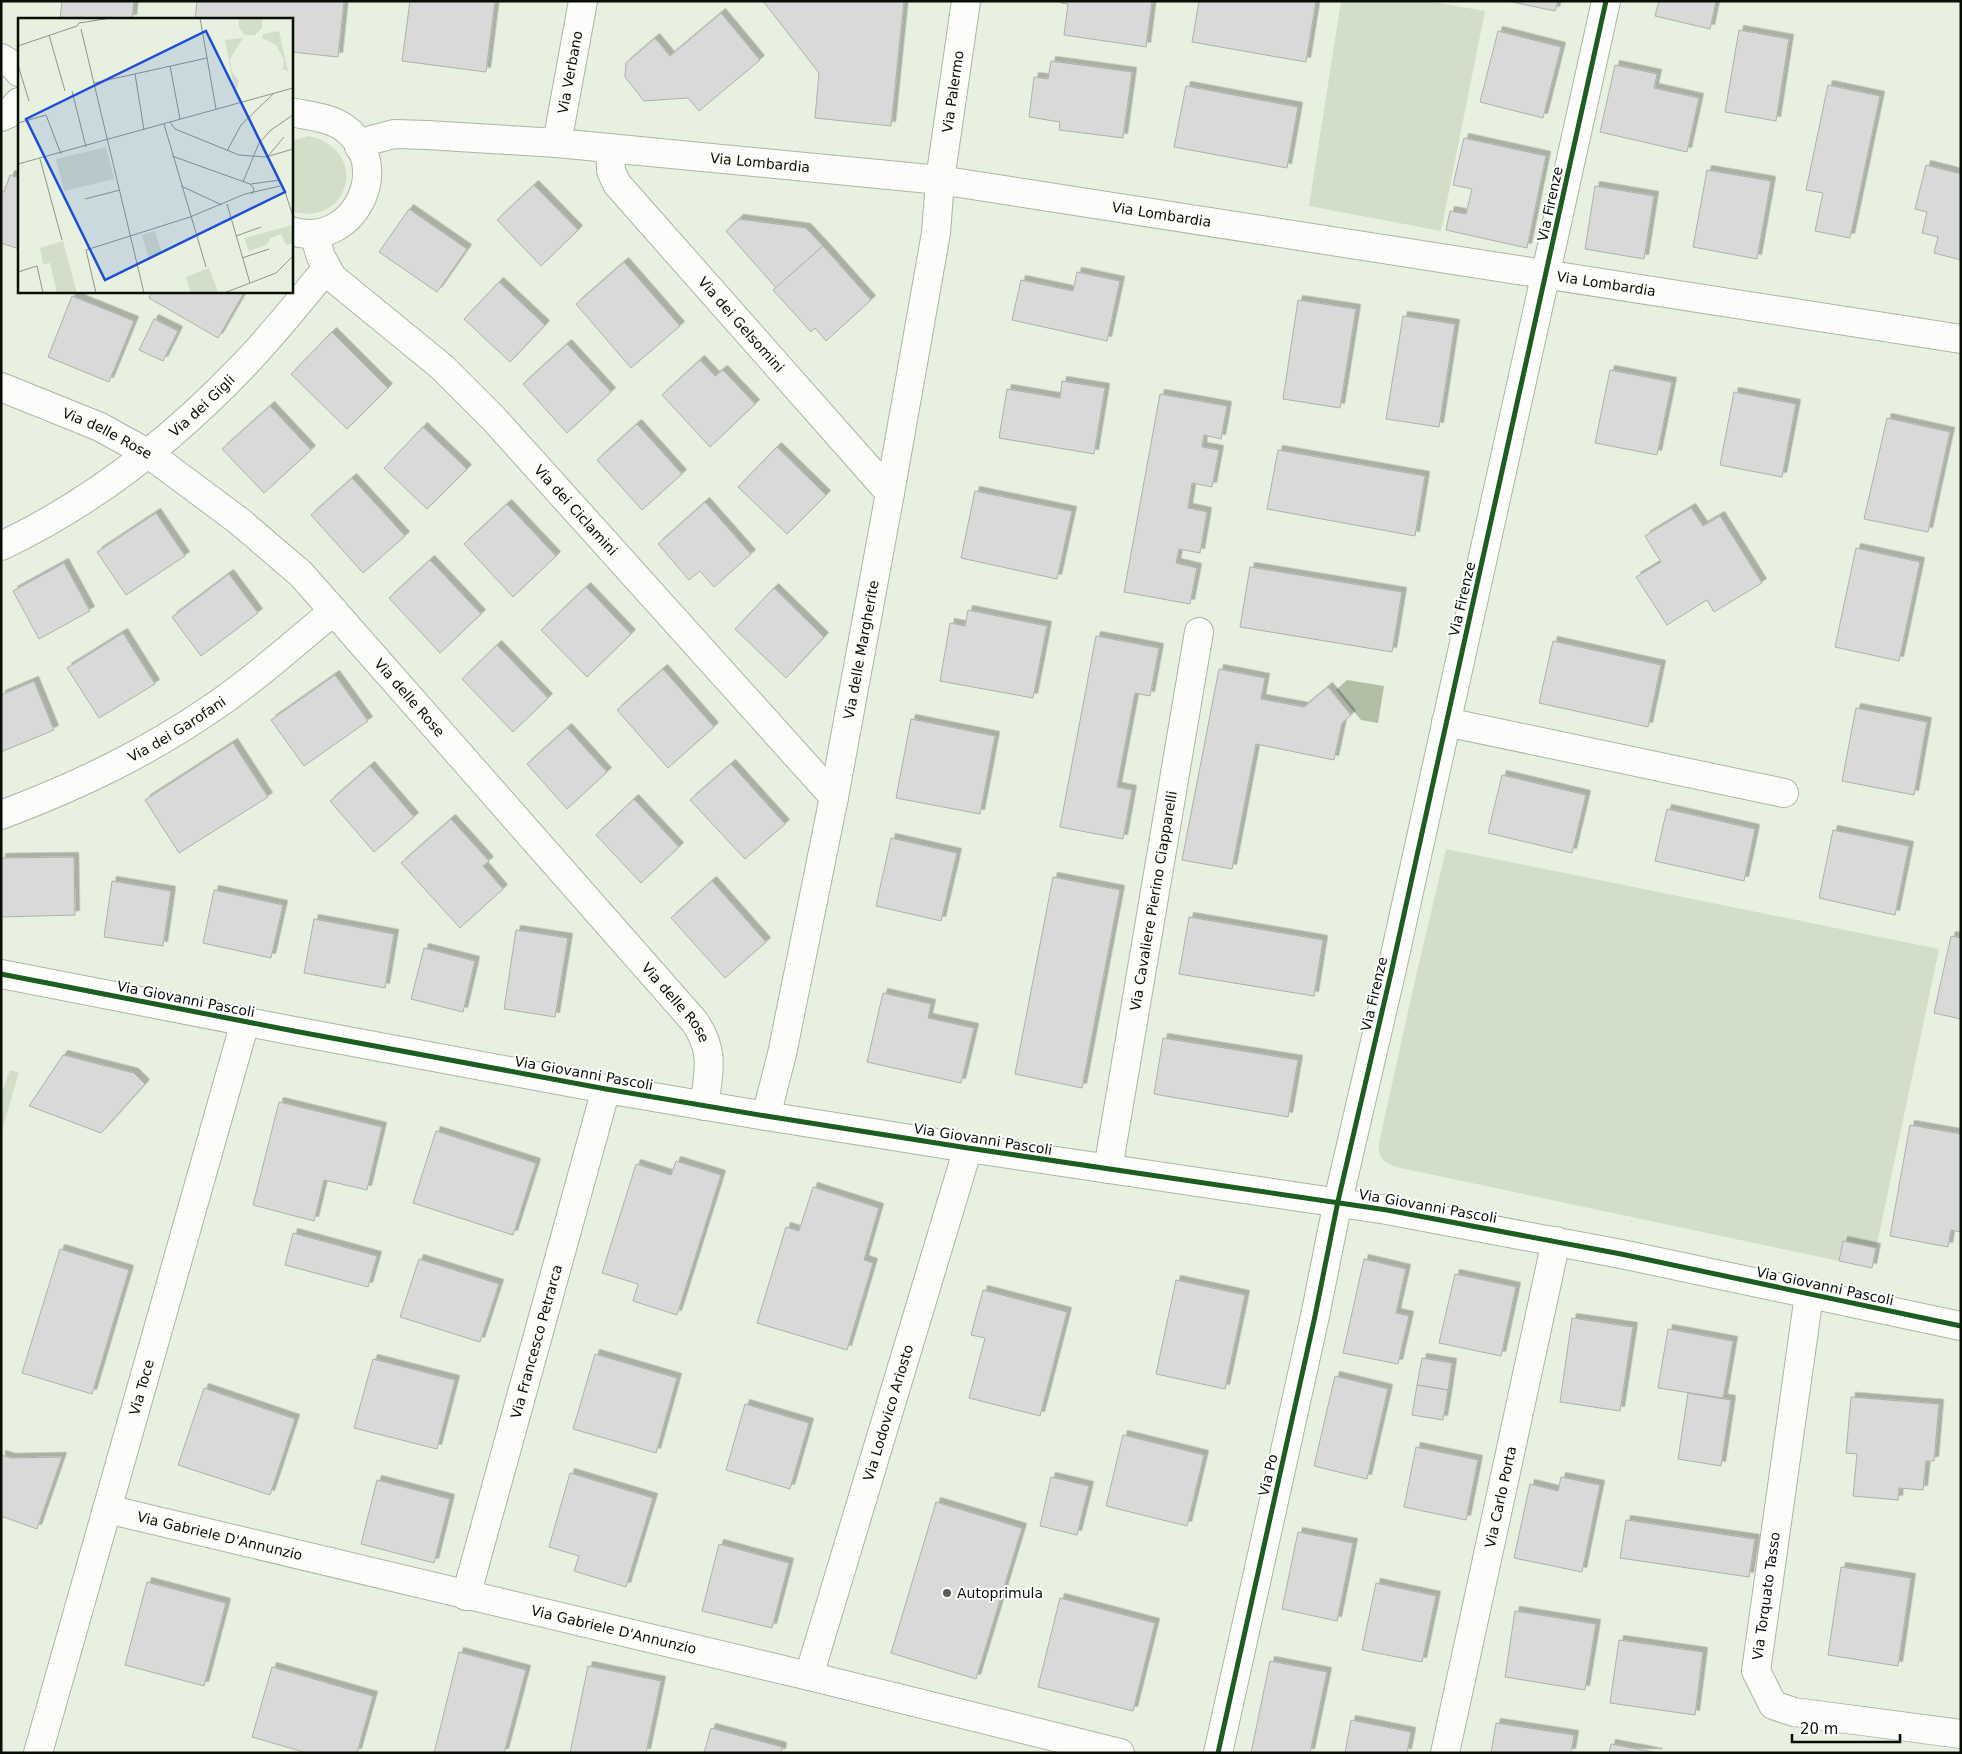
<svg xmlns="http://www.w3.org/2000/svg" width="1962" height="1754" font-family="'DejaVu Sans',sans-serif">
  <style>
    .green { fill: #d3dec9 }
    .water { fill: #b2bfa7 }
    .building { fill: #d8d9d8; stroke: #aeb0ad; filter: url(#shadow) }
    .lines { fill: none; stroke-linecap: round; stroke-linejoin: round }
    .minor-casing { stroke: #adb4a7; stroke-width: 30 }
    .path { stroke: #daddd8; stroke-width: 3; stroke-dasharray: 2.5 4; stroke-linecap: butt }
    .minor { stroke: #fcfdfa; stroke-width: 28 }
    .cycleway-casing { stroke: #fff; stroke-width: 8 }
    .cycleway { stroke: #1b5e20; stroke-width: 5 }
    .poi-dot { fill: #565d52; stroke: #fff; stroke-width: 2 }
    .labels { text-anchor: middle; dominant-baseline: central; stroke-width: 4; stroke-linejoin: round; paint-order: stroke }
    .street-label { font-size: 14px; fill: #080e05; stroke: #fff }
    .poi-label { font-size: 14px; fill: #080e05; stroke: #fff; text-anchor: start }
    .inset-road { fill: none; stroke: #8e9688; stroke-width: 1 }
    .view { fill: #1d4ed8; fill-opacity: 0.15; stroke: #1d4ed8; stroke-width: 2.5 }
    .inset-edge { fill: none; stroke: #080e05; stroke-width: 2.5 }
  </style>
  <defs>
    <filter id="shadow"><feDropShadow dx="4.5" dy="-4.5" stdDeviation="0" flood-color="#0004"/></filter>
  </defs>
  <rect width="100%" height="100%" fill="#e8f1e0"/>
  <!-- green -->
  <g class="green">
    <path d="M1341 1H1427L1485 11 1441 231 1309 206Z"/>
    <path d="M309 136C372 151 348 229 291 211V141Z"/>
    <path d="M1446 849 1939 949 1872 1268 1396 1167C1384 1163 1377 1157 1379 1143L1415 980Z"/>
    <path d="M10 1070 19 1072 1 1134V1094Z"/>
  </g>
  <!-- water -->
  <path class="water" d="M1347 680 1384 686 1378 723 1361 720 1336 690Z"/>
  <!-- building -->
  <g class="building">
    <path d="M62 1H134L132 19H60Z"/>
    <path d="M197 1H344L338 57 291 52V19H195Z"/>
    <path d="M410 1H495L486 72 402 61Z"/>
    <path d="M763 1H904L891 126 815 118 819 73Z"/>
    <path d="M1061 1H1152L1146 47 1064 35 1068 4 1061 3Z"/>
    <path d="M1199 1H1316L1306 62 1192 42Z"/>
    <path d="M1507 1H1558L1555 11Z"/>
    <path d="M1659 1H1716L1710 29 1655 16Z"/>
    <path d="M721 13 760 60 699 111 688 98 644 101 625 77 626 63 655 38 670 56Z"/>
    <path d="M1739 30 1789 39 1776 121 1725 112Z"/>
    <path d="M1498 31 1561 47 1543 118 1480 102Z"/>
    <path d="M1051 61 1132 72 1123 138 1059 130 1060 122 1029 117 1034 77 1048 79Z"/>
    <path d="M1615 65 1657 74 1654 88 1699 98 1687 152 1600 132Z"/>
    <path d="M1828 85 1880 96 1850 238 1815 231 1823 193 1806 190Z"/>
    <path d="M1186 86 1298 107 1287 168 1174 147Z"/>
    <path d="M1464 138 1546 156 1527 248 1446 230 1450 211 1466 214 1472 189 1453 185Z"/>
    <path d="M1926 165 1961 174V260L1934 253 1938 237 1922 233 1927 212 1915 209Z"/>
    <path d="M1707 170 1771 181 1757 259 1693 247Z"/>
    <path d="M10 175 19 178V249L1 243V191L4 192Z"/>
    <path d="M534 185 578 230 541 266 497 220Z"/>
    <path d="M1595 186 1654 196 1644 259 1585 249Z"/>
    <path d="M409 209 467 249 437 292 379 252Z"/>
    <path d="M739 219 806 228 823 246 776 288 726 231Z"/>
    <path d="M823 246 871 300 826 341 815 328 811 332 773 290Z"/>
    <path d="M624 262 680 326 631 368 576 304Z"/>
    <path d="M1077 272 1120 281 1107 341 1012 320 1021 280 1073 291Z"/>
    <path d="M499 282 545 325 510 362 464 319Z"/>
    <path d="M152 291H245L218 338 149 298Z"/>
    <path d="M72 296 134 321 109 382 48 357Z"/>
    <path d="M1298 300 1356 309 1340 408 1283 399Z"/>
    <path d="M1403 316 1455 324 1439 427 1386 419Z"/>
    <path d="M154 319 178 331 163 361 139 350Z"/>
    <path d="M332 332 388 388 347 429 291 374Z"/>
    <path d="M567 344 611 392 567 433 523 384Z"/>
    <path d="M700 360 715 376 723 370 755 404 710 447 662 395Z"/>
    <path d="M1610 370 1672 382 1657 455 1595 443Z"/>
    <path d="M1062 381 1105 388 1094 454 999 438 1007 389 1060 398Z"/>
    <path d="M1734 392 1796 404 1782 477 1720 465Z"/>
    <path d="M1160 394 1227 406 1221 439 1204 435 1202 447 1219 450 1212 487 1192 483 1188 508 1207 512 1200 553 1179 549 1176 563 1197 568 1190 604 1124 592Z"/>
    <path d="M270 406 311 450 264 493 222 449Z"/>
    <path d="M1887 418 1950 432 1928 532 1864 519Z"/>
    <path d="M637 424 682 474 642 510 597 460Z"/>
    <path d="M423 427 467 469 427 509 384 468Z"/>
    <path d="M777 447 826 495 787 534 738 487Z"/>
    <path d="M1278 450 1425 476 1415 536 1267 509Z"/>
    <path d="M352 478 405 536 363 573 311 515Z"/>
    <path d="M975 491 1072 511 1057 579 961 558Z"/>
    <path d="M705 502 751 554 714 587 700 571 689 580 658 544Z"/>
    <path d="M507 504 556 556 513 597 464 544Z"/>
    <path d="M1691 508 1703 526 1720 516 1762 583 1714 612 1707 600 1667 625 1636 577 1661 562 1645 536Z"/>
    <path d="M156 513 185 556 126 595 97 552Z"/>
    <path d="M1856 548 1920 562 1899 661 1835 647Z"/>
    <path d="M430 560 481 614 440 653 389 598Z"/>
    <path d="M64 563 90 611 39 639 13 591Z"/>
    <path d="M1250 567 1402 592 1392 652 1240 627Z"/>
    <path d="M229 574 258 613 201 656 172 617Z"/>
    <path d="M586 587 631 634 587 677 541 630Z"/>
    <path d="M774 588 824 637 786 678 735 629Z"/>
    <path d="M968 610 1047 626 1033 698 940 681 950 623 965 626Z"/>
    <path d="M123 633 155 684 99 718 67 668Z"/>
    <path d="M1096 636 1159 648 1150 696 1135 693 1117 787 1132 790 1123 839 1060 827Z"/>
    <path d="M1553 641 1661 665 1648 727 1539 703Z"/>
    <path d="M497 645 548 698 513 732 462 679Z"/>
    <path d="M663 669 714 727 668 768 617 710Z"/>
    <path d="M1219 669 1265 678 1261 699 1304 707 1328 687 1351 715 1342 723 1334 760 1256 744 1232 869 1182 860Z"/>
    <path d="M335 675 368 721 304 766 271 720Z"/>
    <path d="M34 681 54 730 1 752V695Z"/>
    <path d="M1856 708 1927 722 1914 795 1842 781Z"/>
    <path d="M911 719 995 736 980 814 896 798Z"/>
    <path d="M567 728 607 772 567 809 527 764Z"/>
    <path d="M233 743 268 797 179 853 145 800Z"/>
    <path d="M731 764 785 824 745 859 690 800Z"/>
    <path d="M370 766 414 817 374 852 330 801Z"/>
    <path d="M1502 775 1586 795 1572 853 1488 833Z"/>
    <path d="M634 799 679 847 641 883 596 835Z"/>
    <path d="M1667 809 1755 829 1744 881 1655 861Z"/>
    <path d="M451 819 489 861 483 866 503 889 460 928 401 863Z"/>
    <path d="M1833 830 1909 846 1895 915 1819 898Z"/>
    <path d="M891 838 957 853 941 921 876 906Z"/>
    <path d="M74 857 75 915 1 917V858Z"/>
    <path d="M1053 877 1120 890 1082 1088 1015 1074Z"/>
    <path d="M112 881 171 891 163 946 104 937Z"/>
    <path d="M712 881 766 942 725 978 671 918Z"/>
    <path d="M214 890 283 905 271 958 203 943Z"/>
    <path d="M1189 917 1323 940 1314 996 1179 974Z"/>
    <path d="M314 919 394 934 385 988 304 973Z"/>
    <path d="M516 930 568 938 555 1017 504 1009Z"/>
    <path d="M1951 936 1961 938V1019L1934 1013Z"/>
    <path d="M424 948 475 961 463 1012 411 999Z"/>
    <path d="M883 993 931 1004 928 1018 974 1028 961 1083 867 1062Z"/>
    <path d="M1163 1038 1298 1060 1288 1117 1154 1094Z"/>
    <path d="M63 1055 134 1073 145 1084 101 1133 29 1106Z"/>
    <path d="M279 1102 382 1127 367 1190 324 1180 314 1221 253 1205Z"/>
    <path d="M1910 1125 1961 1134V1232L1951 1230 1948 1247 1890 1236Z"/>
    <path d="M436 1131 536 1163 513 1235 413 1203Z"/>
    <path d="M676 1161 721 1175 677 1315 633 1301 638 1284 602 1273 636 1164 671 1175Z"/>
    <path d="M813 1187 879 1208 864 1260 873 1263 847 1350 757 1323 786 1227 799 1231Z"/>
    <path d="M293 1233 377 1256 368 1287 285 1265Z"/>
    <path d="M1843 1241 1876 1248 1872 1268 1839 1261Z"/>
    <path d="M60 1249 129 1270 92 1394 22 1373Z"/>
    <path d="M419 1259 499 1284 480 1342 400 1317Z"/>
    <path d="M1364 1259 1406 1269 1396 1313 1409 1316 1398 1364 1343 1353Z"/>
    <path d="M1455 1274 1516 1287 1501 1356 1439 1343Z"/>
    <path d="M1176 1280 1245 1295 1225 1389 1156 1374Z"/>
    <path d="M983 1290 1067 1312 1040 1416 969 1398 985 1338 971 1335Z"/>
    <path d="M1572 1318 1633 1327 1620 1411 1560 1402Z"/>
    <path d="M1668 1329 1733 1341 1723 1398 1658 1388Z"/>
    <path d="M595 1354 677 1378 656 1453 573 1429Z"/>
    <path d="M1422 1358 1452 1363 1448 1390 1417 1385Z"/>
    <path d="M373 1359 455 1380 437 1449 354 1428Z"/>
    <path d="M1335 1376 1388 1389 1367 1479 1314 1466Z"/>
    <path d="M1417 1385 1448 1390 1443 1420 1412 1415Z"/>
    <path d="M204 1388 295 1419 270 1495 178 1465Z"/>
    <path d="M1688 1393 1731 1400 1721 1466 1678 1459Z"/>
    <path d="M1851 1397 1939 1404 1934 1461H1926L1923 1490 1899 1488 1898 1500 1853 1496 1857 1454 1846 1453Z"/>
    <path d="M745 1404 809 1423 790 1489 726 1470Z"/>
    <path d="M1123 1435 1204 1455 1187 1526 1106 1506Z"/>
    <path d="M1416 1447 1478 1460 1466 1520 1404 1507Z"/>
    <path d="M1 1455 11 1458 62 1457 37 1529 1 1516Z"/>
    <path d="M570 1473 653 1498 626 1587 574 1571 579 1556 549 1547Z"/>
    <path d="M1051 1477 1089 1486 1077 1535 1040 1526Z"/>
    <path d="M1561 1477 1600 1485 1582 1572 1514 1558 1530 1484 1558 1491Z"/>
    <path d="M377 1480 450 1499 434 1563 361 1544Z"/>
    <path d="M936 1502 1022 1528 976 1679 891 1653Z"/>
    <path d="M1626 1520 1755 1539 1749 1577 1620 1558Z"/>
    <path d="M1298 1532 1353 1543 1337 1621 1282 1609Z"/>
    <path d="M719 1544 789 1563 772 1628 702 1611Z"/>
    <path d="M1841 1567 1911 1578 1898 1666 1828 1655Z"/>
    <path d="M147 1582 226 1603 204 1686 125 1665Z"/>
    <path d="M1376 1583 1436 1596 1422 1662 1362 1650Z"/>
    <path d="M1060 1598 1155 1623 1133 1711 1038 1687Z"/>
    <path d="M1515 1611 1596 1624 1585 1690 1505 1677Z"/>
    <path d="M1619 1640 1703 1652 1695 1715 1610 1703Z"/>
    <path d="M459 1652 526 1670 504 1753H434Z"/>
    <path d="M1270 1661 1327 1672 1310 1753H1251Z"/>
    <path d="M588 1666 661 1681 646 1753H570Z"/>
    <path d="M272 1667 373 1696 357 1753H307L252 1737Z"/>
    <path d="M1351 1720 1411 1732 1407 1753H1345Z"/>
    <path d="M1496 1723 1574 1735 1571 1753H1491Z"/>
    <path d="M711 1728 782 1747 781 1753H704Z"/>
    <path d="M1611 1744 1658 1753H1609Z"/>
  </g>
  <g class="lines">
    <defs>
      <g id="minor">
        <path d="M1 58 14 66 19 72"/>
        <path d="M291 112C308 116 328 117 343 127 396 164 354 251 291 231"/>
        <path d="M1 117 8 114 19 102"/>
        <path id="s1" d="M557 143 583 1"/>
        <path id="s2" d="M359 147 371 140 394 134 427 135 557 143 940 180 1961 339"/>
        <path id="s3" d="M610 148 611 171 617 184 890 493"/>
        <path id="s4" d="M314 234 321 257 332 277 442 367 494 419 834 797"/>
        <path id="s5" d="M1 387 100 427 149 454 239 521 301 574 694 1021C715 1050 709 1072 704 1106"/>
        <path id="s6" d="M1 546C92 503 173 439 242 367 272 336 299 302 326 269"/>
        <path d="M1446 722 1784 793"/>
        <path id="s7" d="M1 815C78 786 147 753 215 706 257 678 295 642 334 611"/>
        <path d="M1 974 294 1031 606 1089 766 1116 968 1148 1387 1210 1621 1254 1961 1326"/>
        <path id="s8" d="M766 1116 782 1054 834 797 890 493 936 233 940 180 966 1"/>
        <path id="s9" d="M1108 1169 1199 632"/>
        <path d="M1809 1295 1756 1671 1773 1705 1794 1712 1961 1734"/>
        <path id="s10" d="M107 1509 809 1676 1120 1753"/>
        <path id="s11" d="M466 1596 606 1089"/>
        <path id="s12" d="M809 1676 968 1148"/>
        <path id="s13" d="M38 1753 245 1022"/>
        <path d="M1218 1753 1315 1316 1338 1201 1391 973 1606 1"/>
        <path id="s14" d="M1445 1753 1556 1241"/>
      </g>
    </defs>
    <!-- minor casing -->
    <use href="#minor" class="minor-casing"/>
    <!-- path -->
    <path class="path" d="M1422 983 1679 1081 1631 1222"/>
    <!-- minor -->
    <use href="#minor" class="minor"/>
    <defs>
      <g id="cycleway">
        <path d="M1 974 294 1031 606 1089 766 1116 968 1148 1387 1210 1621 1254 1961 1326"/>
        <path d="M1218 1753 1315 1316 1338 1201 1391 973 1606 1"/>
      </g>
    </defs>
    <!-- cycleway casing -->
    <use href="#cycleway" class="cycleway-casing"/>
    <!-- cycleway -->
    <use href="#cycleway" class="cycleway"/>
  </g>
  <!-- markers -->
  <circle class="poi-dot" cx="947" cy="1593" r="5"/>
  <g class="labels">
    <!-- street labels -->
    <g class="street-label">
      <text stroke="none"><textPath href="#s1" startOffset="72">Via Verbano</textPath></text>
      <text stroke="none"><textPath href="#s8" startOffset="1042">Via Palermo</textPath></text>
      <text stroke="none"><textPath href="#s2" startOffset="405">Via Lombardia</textPath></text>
      <text transform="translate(1550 204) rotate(-78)">Via Firenze</text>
      <text stroke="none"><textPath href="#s2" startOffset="810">Via Lombardia</textPath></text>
      <text stroke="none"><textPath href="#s2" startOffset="1260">Via Lombardia</textPath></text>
      <text stroke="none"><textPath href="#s3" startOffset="225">Via dei Gelsomini</textPath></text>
      <text stroke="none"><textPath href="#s6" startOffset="246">Via dei Gigli</textPath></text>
      <text stroke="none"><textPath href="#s5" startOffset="116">Via delle Rose</textPath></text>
      <text stroke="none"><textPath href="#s4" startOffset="385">Via dei Ciclamini</textPath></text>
      <text transform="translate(1462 599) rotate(-77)">Via Firenze</text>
      <text stroke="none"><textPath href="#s8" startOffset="476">Via delle Margherite</textPath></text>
      <text stroke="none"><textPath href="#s5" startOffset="521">Via delle Rose</textPath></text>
      <text stroke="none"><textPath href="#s7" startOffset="196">Via dei Garofani</textPath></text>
      <text stroke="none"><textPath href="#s9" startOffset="272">Via Cavaliere Pierino Ciapparelli</textPath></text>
      <text transform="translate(1374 994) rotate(-77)">Via Firenze</text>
      <text transform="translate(186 999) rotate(11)">Via Giovanni Pascoli</text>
      <text stroke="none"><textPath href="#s5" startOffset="926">Via delle Rose</textPath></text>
      <text transform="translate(584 1073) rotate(10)">Via Giovanni Pascoli</text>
      <text transform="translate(983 1139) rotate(9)">Via Giovanni Pascoli</text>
      <text transform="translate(1428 1206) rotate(10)">Via Giovanni Pascoli</text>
      <text transform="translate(1825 1286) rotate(12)">Via Giovanni Pascoli</text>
      <text stroke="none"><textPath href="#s11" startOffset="264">Via Francesco Petrarca</textPath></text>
      <text stroke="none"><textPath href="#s13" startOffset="380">Via Toce</textPath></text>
      <text stroke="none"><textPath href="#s12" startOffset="275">Via Lodovico Ariosto</textPath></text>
      <text transform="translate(1268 1475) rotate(-77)">Via Po</text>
      <text stroke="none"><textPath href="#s14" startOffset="262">Via Carlo Porta</textPath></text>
      <text stroke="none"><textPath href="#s10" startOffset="116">Via Gabriele D'Annunzio</textPath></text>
      <text transform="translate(1766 1596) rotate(-82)">Via Torquato Tasso</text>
      <text stroke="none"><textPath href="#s10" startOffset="521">Via Gabriele D'Annunzio</textPath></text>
    </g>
    <!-- poi labels -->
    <g class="poi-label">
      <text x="957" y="1593">Autoprimula</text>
    </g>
  </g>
  <!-- overview -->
  <g transform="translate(18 18)">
    <rect width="275" height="275" fill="#e8f1e0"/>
    <path d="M221 0H244V10L237 17H227L221 10ZM261 13 270 53 265 51 266 42 258 27 244 20 245 16ZM225 20 212 41 214 54 221 63 217 76 207 22ZM88 129 96 161 46 173 38 141ZM275 207V211L269 214 275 212V225L268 227 263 216 252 220 250 226 231 233 226 220ZM137 213 144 235 130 239 124 217ZM45 223 59 275H39L32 245 25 246 22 230ZM191 250 200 274 173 275 168 259Z" fill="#d3dec9"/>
    <path class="inset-road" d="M182 0 198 91M63 11 126 275M31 17 47 73M0 28 59 8 61 5 93 0M0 47 11 83M152 48 162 101M117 56 126 112M76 65 189 40M54 73 68 129M152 104 157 111 221 137 248 139 275 131M0 105 28 97 43 136M146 106 188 249M209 133 223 107 255 76M154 138 232 166 236 171 234 176M250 138 266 119M22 141 44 222M0 146 275 70M225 164 241 125 253 112 275 97M233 166 262 162M163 168 204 187M265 168 275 198M67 181 102 172M209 186 232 265M218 218 243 209M224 240 251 231M0 254 19 248 25 275M78 275 68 232 172 199 227 176 262 168M206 275 258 255 275 238"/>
    <path class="view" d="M188 13 267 174 87 262 8 101Z"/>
    <rect width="275" height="275" class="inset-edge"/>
  </g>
  <!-- border -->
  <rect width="1962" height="1754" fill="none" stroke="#080e05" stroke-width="5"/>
  <!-- scale -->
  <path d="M1792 1734v8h108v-8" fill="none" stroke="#080e05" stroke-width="2.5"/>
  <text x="1800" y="1734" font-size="15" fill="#080e05" stroke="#ffffff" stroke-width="4" paint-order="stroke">20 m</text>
</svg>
